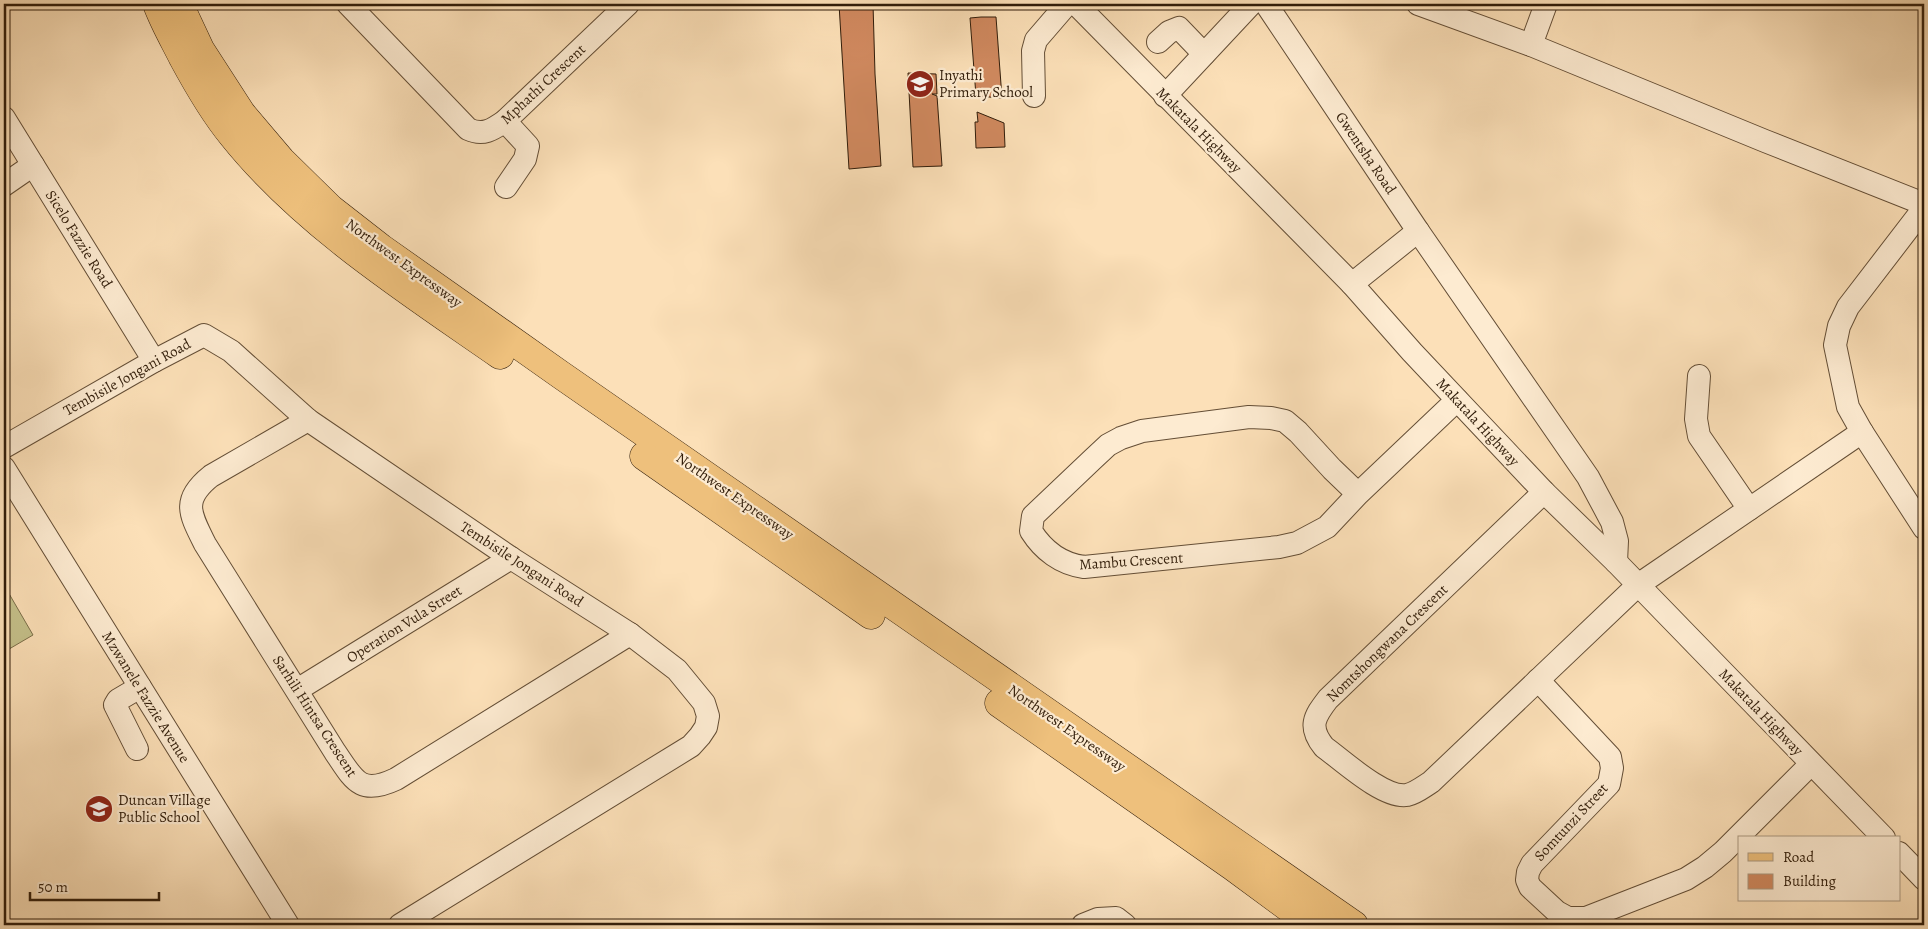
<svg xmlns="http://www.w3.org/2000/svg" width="1928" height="929" font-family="Alegreya,serif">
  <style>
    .pitch { fill: #c5c18b; stroke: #7b6f4a }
    .building { fill: #d0895f; stroke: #311d0a }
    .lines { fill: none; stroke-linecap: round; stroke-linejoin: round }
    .minor-casing { stroke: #644e36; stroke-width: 24 }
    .major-casing { stroke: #311d0a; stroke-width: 29 }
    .minor { stroke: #fdebd1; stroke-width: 22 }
    .major { stroke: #eec07c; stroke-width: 28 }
    .labels { text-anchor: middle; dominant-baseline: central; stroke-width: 4.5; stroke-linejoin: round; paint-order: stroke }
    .poi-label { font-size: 15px; fill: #311d0a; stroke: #fdebd1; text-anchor: start }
    .street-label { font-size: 15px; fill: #311d0a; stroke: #fdebd1 }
  </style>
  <rect width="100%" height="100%" fill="#fce0b8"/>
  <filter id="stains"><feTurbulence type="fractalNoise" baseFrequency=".004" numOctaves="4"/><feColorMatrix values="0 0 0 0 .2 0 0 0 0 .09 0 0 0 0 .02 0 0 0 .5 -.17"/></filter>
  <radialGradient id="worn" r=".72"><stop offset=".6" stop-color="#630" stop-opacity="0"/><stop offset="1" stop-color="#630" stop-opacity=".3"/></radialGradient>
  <!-- pitch -->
  <path class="pitch" d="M4 585 33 635 4 652Z"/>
  <!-- building -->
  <g class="building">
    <path d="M839 4H873L875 74 881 166 849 169Z"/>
    <path d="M981 17H996L1002 98 976 96 970 18Z"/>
    <path d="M908 73 936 74 937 94H932L937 96 942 166 913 167Z"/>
    <path d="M977 112 1004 123 1005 147 976 148 975 122H978Z"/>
  </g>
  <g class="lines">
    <defs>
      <g id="minor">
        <path d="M348 4 468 129C483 136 492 130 505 121L628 4"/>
        <path d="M1076 4 1352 284 1412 352 1544 492 1616 562 1884 838"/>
        <path d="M1266 4 1418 231 1352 284"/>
        <path d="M1418 4 1531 45 1765 141 1924 204"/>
        <path d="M1158 42 1169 32 1179 28 1204 54"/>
        <path d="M1531 45 1546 4"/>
        <path d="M1034 96 1033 51 1036 40 1067 4"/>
        <path d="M1165 96 1251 4"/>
        <path d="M4 118 154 361"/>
        <path d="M505 121 528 146 525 159 506 187"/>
        <path d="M4 185 33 165"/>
        <path d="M1924 208 1848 307 1839 326 1835 345 1848 407 1862 432 1924 528"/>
        <path d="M1418 231 1588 477 1612 522 1617 541 1616 562"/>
        <path d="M1699 376 1696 419 1699 436 1749 509"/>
        <path d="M308 420 211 476C181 500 190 514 205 544L335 752C354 780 360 796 396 779L630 634"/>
        <path d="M4 447 154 361 204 335 231 351 308 420 511 558 630 634 677 670 704 703 708 716 706 727 700 736 691 746 400 925"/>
        <path d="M4 468 288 925"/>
        <path d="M1544 492 1328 699C1314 717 1308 727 1324 747 1342 760 1384 799 1407 795 1416 793 1423 787 1431 782L1638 585 1862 432"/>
        <path d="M1358 494 1332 469 1298 432 1285 421 1271 418 1249 417 1142 431 1121 438 1108 445 1093 459 1033 516 1031 531C1043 550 1061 564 1084 567L1279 547 1297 543 1327 527 1358 494 1457 400"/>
        <path d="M1538 680 1610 757 1612 768 1609 784 1532 864 1528 872 1527 880 1530 887 1557 912 1568 918H1586L1686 879 1705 867 1723 852 1811 764"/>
        <path d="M297 690 511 558"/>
        <path d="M137 749 115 705 118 700 140 687"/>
        <path d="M1899 853 1924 879"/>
        <path d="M1083 925 1098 919 1116 918 1125 925"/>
      </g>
      <g id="major">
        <path d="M157 4C164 23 174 40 183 58 197 84 213 112 232 135 303 224 408 291 500 355"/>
        <path d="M179 4 200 49 242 114 281 160 331 209 381 248 561 375 1354 925"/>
        <path d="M644 456 871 615"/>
        <path d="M999 703 1232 866 1312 925"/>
      </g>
    </defs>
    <!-- minor casing -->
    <use href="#minor" class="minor-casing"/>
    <!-- major casing -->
    <use href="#major" class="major-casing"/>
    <!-- minor -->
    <use href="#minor" class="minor"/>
    <!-- major -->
    <use href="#major" class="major"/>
  </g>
  <!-- icons -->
  <defs>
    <symbol id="school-disc" viewBox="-11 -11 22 22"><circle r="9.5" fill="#8f2418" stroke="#fdebd1"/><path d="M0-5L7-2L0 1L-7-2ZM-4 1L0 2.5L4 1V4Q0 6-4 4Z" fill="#fff"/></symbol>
  </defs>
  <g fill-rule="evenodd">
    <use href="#school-disc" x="904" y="68" width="32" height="32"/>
    <use href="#school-disc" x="83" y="793" width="32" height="32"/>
  </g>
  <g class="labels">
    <!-- poi labels -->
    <g class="poi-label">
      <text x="939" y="75">Inyathi<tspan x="939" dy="17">Primary School</tspan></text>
      <text x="118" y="800">Duncan Village<tspan x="118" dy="17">Public School</tspan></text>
    </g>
    <!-- street labels -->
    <g class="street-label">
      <text transform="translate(543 84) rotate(-43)">Mphathi Crescent</text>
      <text transform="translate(1199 130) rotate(45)">Makatala Highway</text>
      <text transform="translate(1366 153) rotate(56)">Gwentsha Road</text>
      <text transform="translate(79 239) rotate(58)">Sicelo Fazzie Road</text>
      <text transform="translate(404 263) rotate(36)">Northwest Expressway</text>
      <text transform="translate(127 377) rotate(-29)">Tembisile Jongani Road</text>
      <text transform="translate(1478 422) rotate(47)">Makatala Highway</text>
      <text transform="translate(735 496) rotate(35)">Northwest Expressway</text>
      <text transform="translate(1131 561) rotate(-4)">Mambu Crescent</text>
      <text transform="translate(522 564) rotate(33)">Tembisile Jongani Road</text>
      <text transform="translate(404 624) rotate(-32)">Operation Vula Street</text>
      <text transform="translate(1387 643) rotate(-44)">Nomtshongwana Crescent</text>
      <text transform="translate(146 697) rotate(58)">Mzwanele Fazzie Avenue</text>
      <text transform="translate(1761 712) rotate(46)">Makatala Highway</text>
      <text transform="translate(315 716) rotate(57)">Sarhili Hintsa Crescent</text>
      <text transform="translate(1067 728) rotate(35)">Northwest Expressway</text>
      <text transform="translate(1571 822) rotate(-47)">Somtunzi Street</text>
    </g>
  </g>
  <!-- margin -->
  <rect width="1928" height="929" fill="none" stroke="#fce0b8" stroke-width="20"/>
  <rect x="5" y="5" width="1918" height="919" fill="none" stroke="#311d0a" stroke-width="2.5"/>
  <rect x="10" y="10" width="1908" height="909" fill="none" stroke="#311d0a"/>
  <!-- legend -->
  <rect x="1738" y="836" width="162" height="65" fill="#fdebd1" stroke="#ab9981"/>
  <rect x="1748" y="853" width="25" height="8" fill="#eec07c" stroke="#ab9981"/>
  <text x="1783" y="862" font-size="15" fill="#311d0a">Road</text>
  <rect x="1748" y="874" width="25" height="15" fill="#d0895f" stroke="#ab9981"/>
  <text x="1783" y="886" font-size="15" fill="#311d0a">Building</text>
  <!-- scale -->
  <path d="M30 892v8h129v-8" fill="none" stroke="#311d0a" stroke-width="2.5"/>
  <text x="38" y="892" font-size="15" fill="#311d0a" stroke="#fdebd1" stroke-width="4" paint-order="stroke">50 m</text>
  <rect width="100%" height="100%" filter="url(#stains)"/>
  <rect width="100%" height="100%" fill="url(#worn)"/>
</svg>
